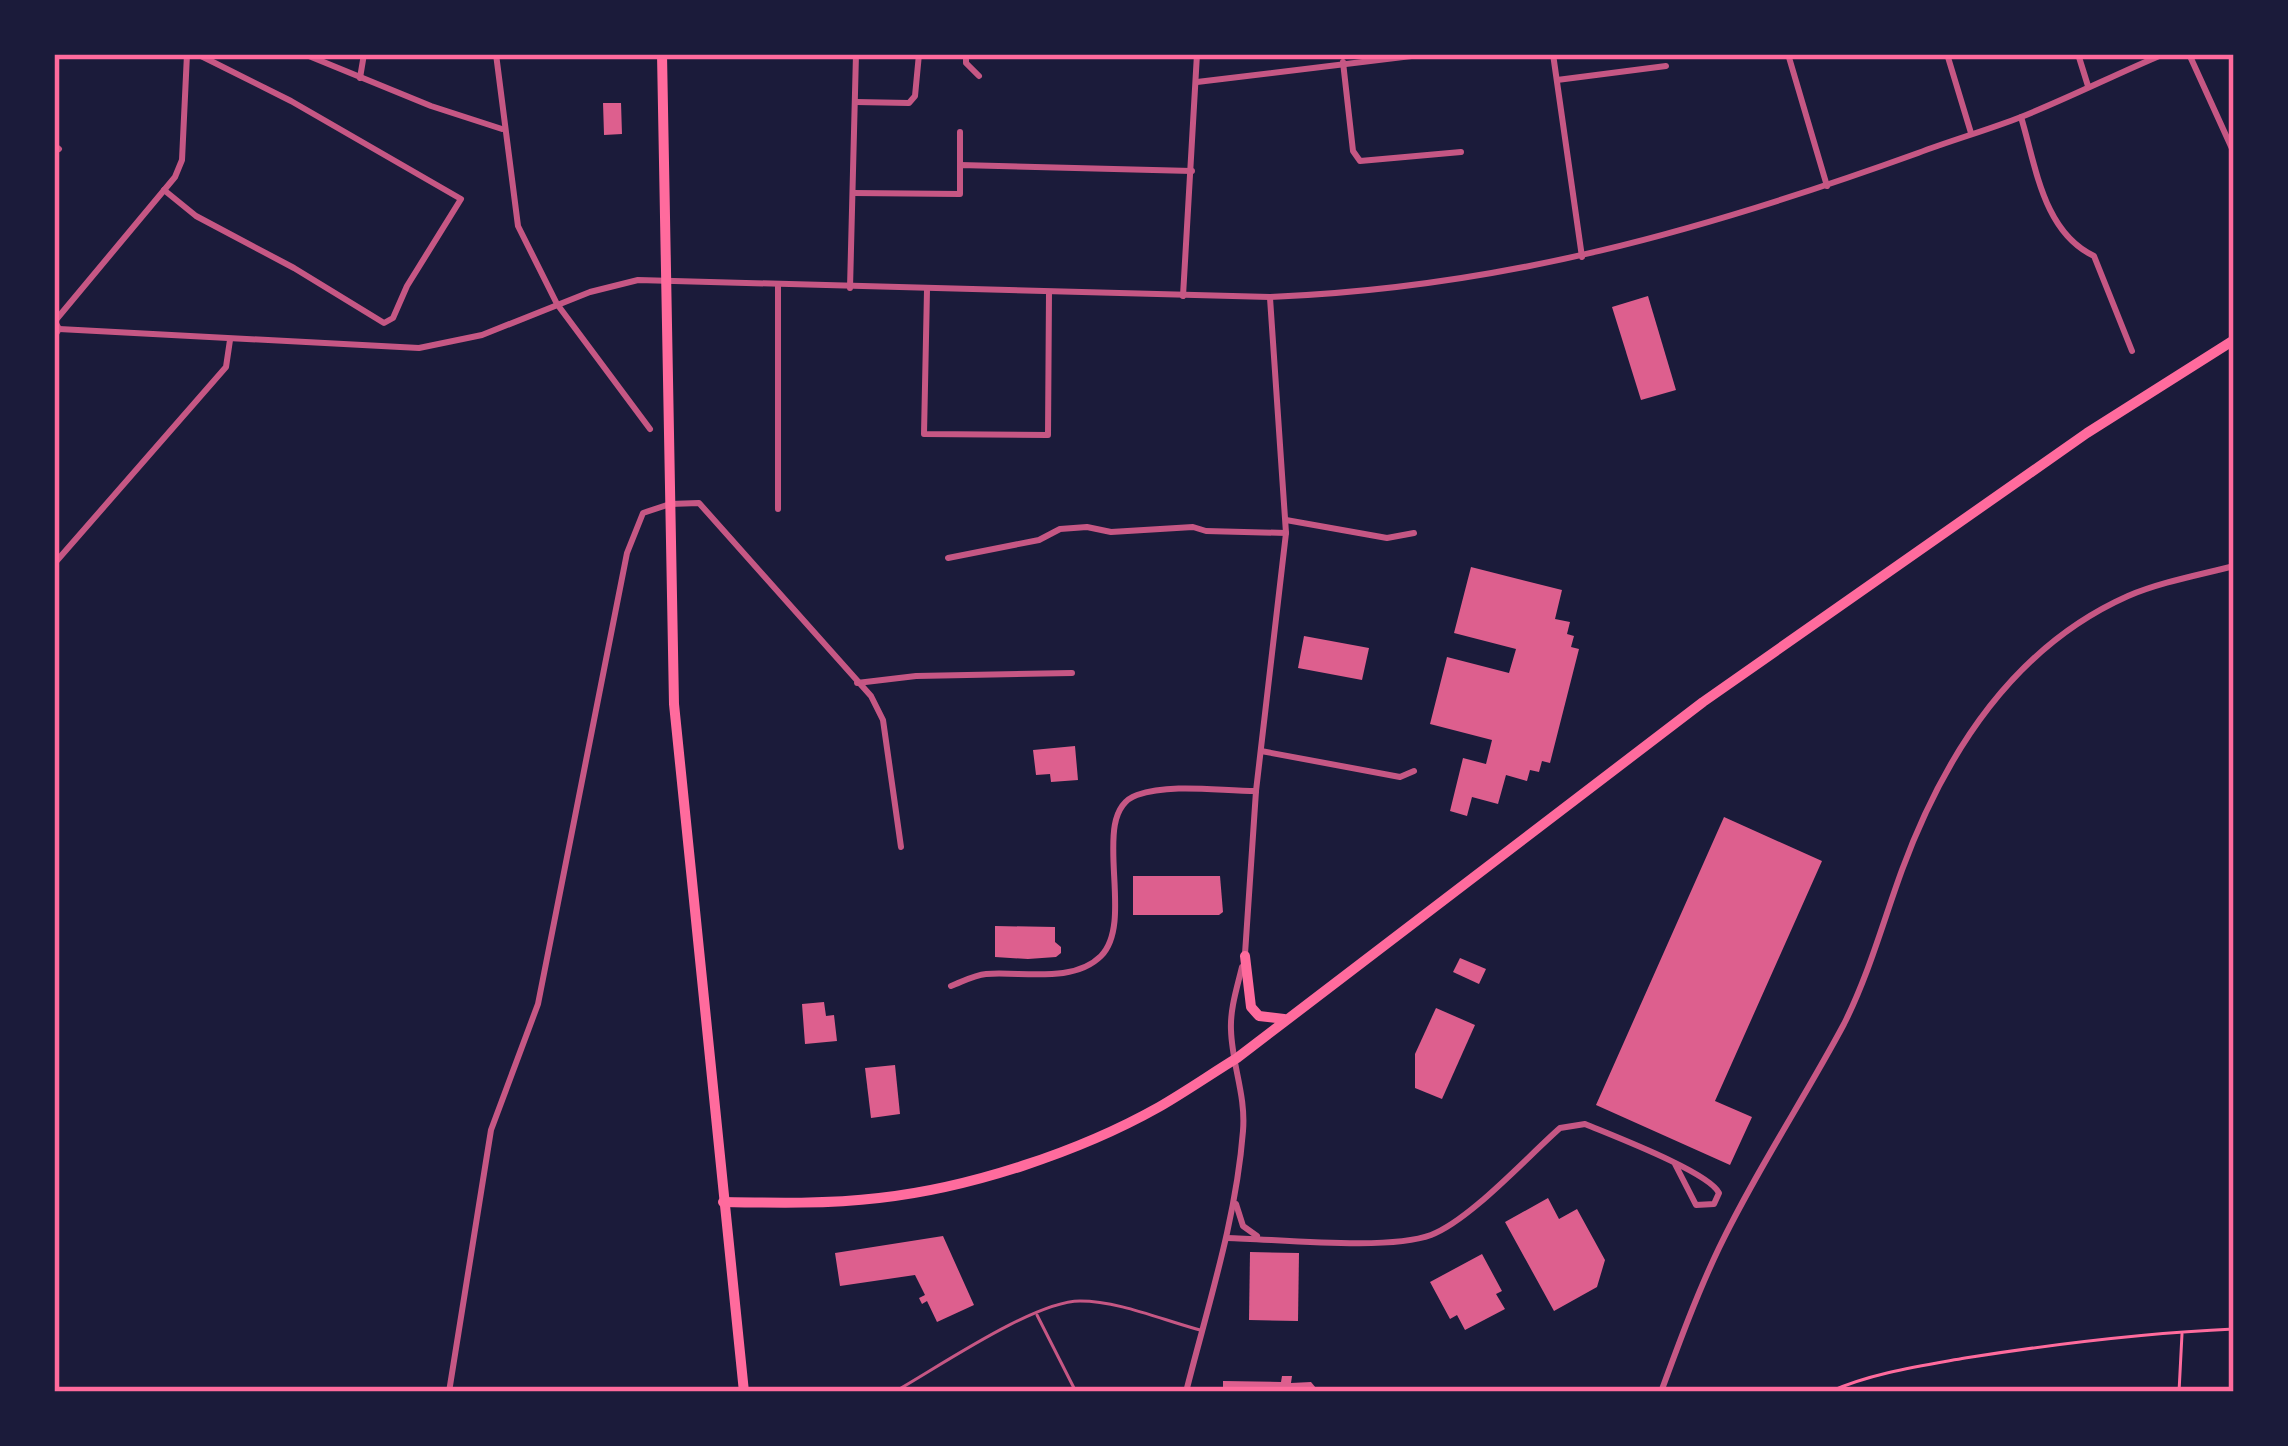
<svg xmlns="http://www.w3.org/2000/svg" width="2288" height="1446" font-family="Jost,sans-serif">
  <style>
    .building { fill: #dd5f8e }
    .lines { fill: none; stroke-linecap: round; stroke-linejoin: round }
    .path { stroke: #ff6b9d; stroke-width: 3 }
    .service { stroke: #c65784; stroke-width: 3 }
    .minor { stroke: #c65784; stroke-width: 6 }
    .primary { stroke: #ff6b9d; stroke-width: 10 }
    .neatline { fill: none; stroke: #ff6b9d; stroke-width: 4.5 }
  </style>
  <rect width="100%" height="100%" fill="#1b1b3a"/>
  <!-- building -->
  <g class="building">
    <path d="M603 103H621L622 134 604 135Z"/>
    <path d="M1648 296 1676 390 1641 400 1612 307Z"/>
    <path d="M1471 567 1562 590 1555 619 1570 622 1567 634 1574 636 1571 647 1579 649 1550 763 1542 761 1539 772 1530 770 1527 781 1506 775 1498 804 1472 797 1467 816 1450 811 1463 758 1486 764 1492 740 1430 724 1447 657 1509 673 1516 649 1454 633Z"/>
    <path d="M1304 636 1369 648 1362 680 1298 668Z"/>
    <path d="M1075 746 1078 780 1051 782 1050 774 1036 775 1033 750Z"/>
    <path d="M1724 817 1822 861 1715 1101 1752 1117 1730 1165 1596 1105Z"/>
    <path d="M1133 876H1220L1223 912 1219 915H1133Z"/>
    <path d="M995 926 1055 927V942L1061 947V953L1056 957 1028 959 995 957Z"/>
    <path d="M1460 958 1486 969 1479 984 1453 972Z"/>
    <path d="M824 1002 826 1016 834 1015 837 1041 805 1044 802 1004Z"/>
    <path d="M1436 1008 1475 1025 1442 1099 1415 1088V1054Z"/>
    <path d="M895 1065 900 1114 871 1118 865 1068Z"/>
    <path d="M1548 1198 1559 1219 1577 1209 1605 1260 1597 1287 1554 1311 1505 1222Z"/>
    <path d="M943 1236 974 1305 937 1322 927 1301 922 1304 919 1298 925 1295 915 1275 840 1286 835 1253Z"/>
    <path d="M1250 1252 1299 1253 1298 1321 1249 1320Z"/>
    <path d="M1482 1254 1502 1291 1496 1294 1505 1309 1465 1330 1457 1315 1450 1319 1430 1282Z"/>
    <path d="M1282 1376H1292L1291 1383 1311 1382 1316 1388 1223 1392V1381L1281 1382Z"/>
  </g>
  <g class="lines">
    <!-- path -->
    <g class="path">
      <path d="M1829 1392C1871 1373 1920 1366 1965 1358 2054 1344 2144 1333 2234 1329"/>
      <path d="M2179 1392 2182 1334"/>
    </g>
    <!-- service -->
    <g class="service">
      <path d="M1037 1315 1076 1392"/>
      <path d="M894 1392C937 1368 1034 1301 1080 1301 1119 1301 1162 1320 1200 1330"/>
    </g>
    <!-- minor -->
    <g class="minor">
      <path d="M304 54 431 106 502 129"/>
      <path d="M496 54 518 226 557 304 650 429"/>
      <path d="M966 54V63L979 76"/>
      <path d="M1553 54 1582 257"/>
      <path d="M1788 54 1827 186"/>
      <path d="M1947 54 1971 133"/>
      <path d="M2078 54 2088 86"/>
      <path d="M2189 54 2234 153"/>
      <path d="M1343 62 1353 151 1360 161 1461 152"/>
      <path d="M360 78 364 54"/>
      <path d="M1557 80 1666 66"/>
      <path d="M1197 82 1428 54"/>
      <path d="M856 102 909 103 915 96 919 54"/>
      <path d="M2021 117C2036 166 2043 232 2094 256L2132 351"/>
      <path d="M54 145 59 149"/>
      <path d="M960 165V132"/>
      <path d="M164 190 196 216 294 268 384 323 393 318 407 286 461 199 291 101 197 54"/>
      <path d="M853 193 960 194V165L1192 171"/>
      <path d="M778 286V509"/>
      <path d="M850 288 856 54"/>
      <path d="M927 290 924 434 1048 435 1049 293"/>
      <path d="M1183 296 1197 54"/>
      <path d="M54 320 59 329 54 337"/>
      <path d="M55 321 175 177 182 160 187 54"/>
      <path d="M59 329 419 348 482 335 590 292 638 280 1270 297C1500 288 1702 231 1918 153 1952 140 1988 130 2021 117 2069 98 2116 74 2164 54"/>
      <path d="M1286 520 1387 538 1414 533"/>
      <path d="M948 558 1039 540 1060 529 1087 527 1111 532 1193 527 1206 531 1286 533"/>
      <path d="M54 564 226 367 230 340"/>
      <path d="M857 683 916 676 1072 673"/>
      <path d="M1261 751 1400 777 1414 771"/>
      <path d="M1245 954 1256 791 1286 533 1270 298"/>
      <path d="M951 986C962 982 974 975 986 974 1021 971 1073 984 1101 956 1137 920 1087 812 1137 795 1172 783 1219 791 1256 791"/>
      <path d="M1236 1204 1243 1226 1257 1236"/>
      <path d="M1227 1238C1277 1239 1388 1251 1431 1235 1470 1220 1526 1158 1560 1128L1585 1124C1611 1135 1709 1172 1719 1193L1714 1204 1696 1205 1675 1164"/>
      <path d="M449 1392 491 1130 538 1004 627 553 643 513 670 504 699 503 871 696 883 720 901 847"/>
      <path d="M1186 1392C1208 1305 1236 1220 1243 1131 1246 1095 1232 1065 1231 1030 1230 1009 1237 988 1242 967"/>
      <path d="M1661 1392C1679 1343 1697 1294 1719 1248 1756 1171 1804 1099 1844 1024 1869 974 1883 922 1902 870 1944 756 2013 647 2128 596 2161 582 2199 575 2234 566"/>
    </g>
    <!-- primary -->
    <g class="primary">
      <path d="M662 54 674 704 744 1392"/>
      <path d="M1245 956 1251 1007 1259 1016 1284 1019"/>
      <path d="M723 1202C775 1203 828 1204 879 1198 970 1188 1079 1152 1159 1107 1185 1092 1211 1074 1237 1058L1703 702 2087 433 2234 340"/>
    </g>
  </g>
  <!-- border -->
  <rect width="2288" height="1446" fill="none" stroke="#1b1b3a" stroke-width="114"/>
  <rect x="57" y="57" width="2174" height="1332" class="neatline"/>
</svg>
